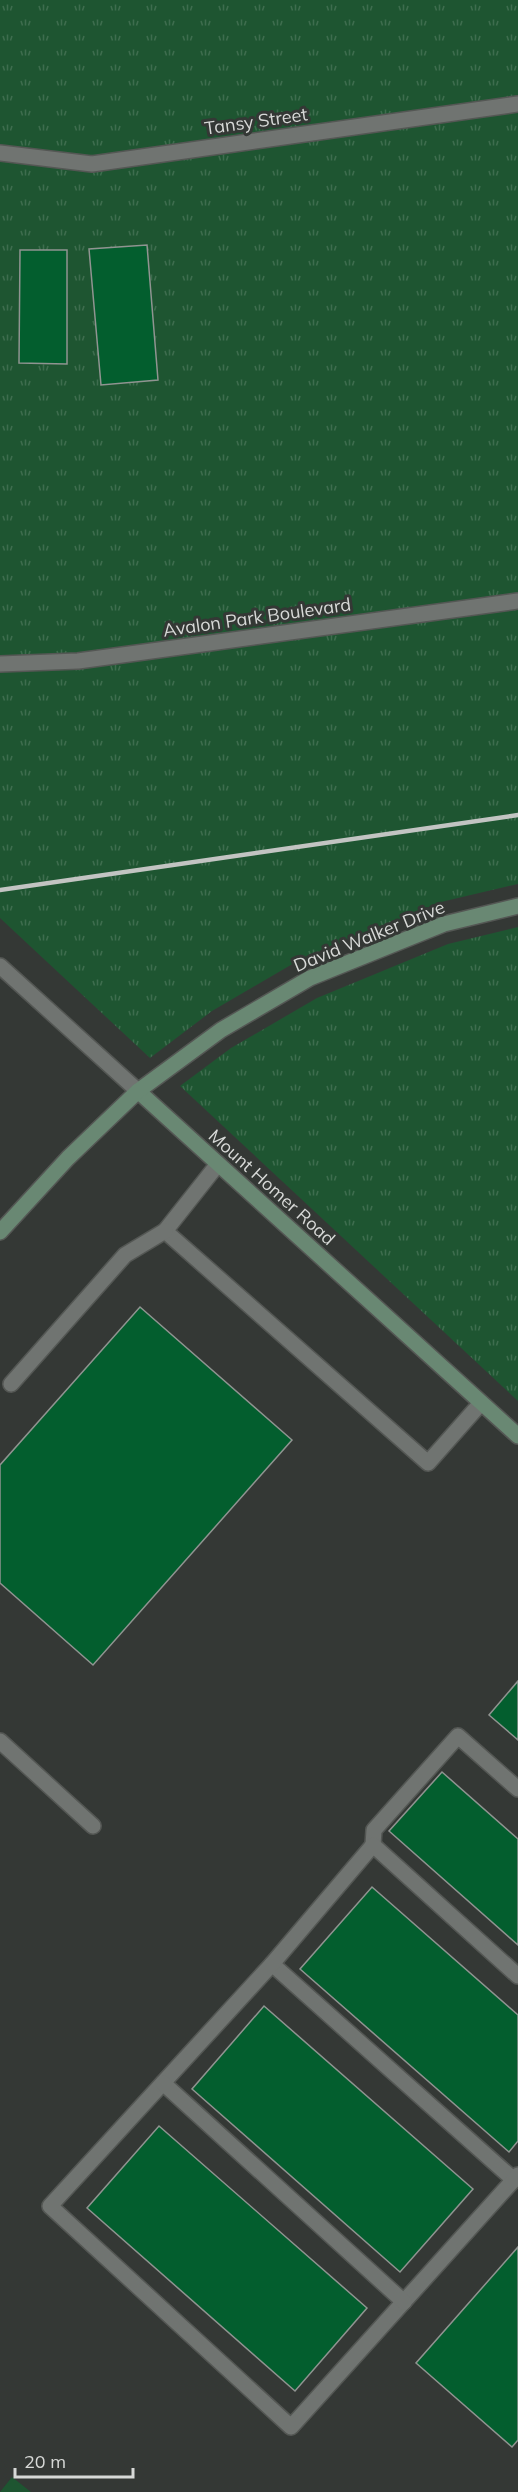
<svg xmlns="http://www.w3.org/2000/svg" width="518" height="2492" font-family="Mulish,sans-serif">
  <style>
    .grass { fill: url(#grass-tufts) }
    .pitch { fill: #1e5531 }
    .building { fill: #035e2e; stroke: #909491; stroke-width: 1.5 }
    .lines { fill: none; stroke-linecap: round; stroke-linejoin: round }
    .lane-casing { stroke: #545754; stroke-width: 18 }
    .street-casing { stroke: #545754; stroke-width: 18 }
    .secondary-casing { stroke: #545754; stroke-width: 18 }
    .lane { stroke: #707471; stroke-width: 15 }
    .street { stroke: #707471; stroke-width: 15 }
    .secondary { stroke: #698873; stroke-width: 15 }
    .rail { stroke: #c2c4c2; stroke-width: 4.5 }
    .labels { text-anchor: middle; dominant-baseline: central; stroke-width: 6; stroke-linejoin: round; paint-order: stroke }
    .street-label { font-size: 18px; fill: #d7d9d7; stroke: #343835 }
  </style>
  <defs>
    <pattern id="grass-tufts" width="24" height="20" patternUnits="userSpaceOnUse" patternTransform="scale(1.5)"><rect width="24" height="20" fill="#1e5531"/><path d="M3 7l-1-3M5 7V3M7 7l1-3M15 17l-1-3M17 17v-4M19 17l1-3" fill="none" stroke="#3e6d4e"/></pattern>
  </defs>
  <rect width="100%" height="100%" fill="#343835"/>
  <!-- grass -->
  <g class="grass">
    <path d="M0 0H518V884L441 902 301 959 212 1011 150 1058 0 918Z"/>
    <path d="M518 927V1401L180 1086 231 1048 317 998 448 944Z"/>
  </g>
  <!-- pitch -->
  <path class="pitch" d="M12 2477 31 2492H0Z"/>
  <!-- building -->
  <g class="building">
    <path d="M147 245 158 380 101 385 89 249Z"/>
    <path d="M20 250H67V364L19 363Z"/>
    <path d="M140 1307 292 1440 93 1665 0 1583V1465Z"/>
    <path d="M518 1681V1740L489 1715Z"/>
    <path d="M442 1772 518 1839V1945L389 1831Z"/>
    <path d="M372 1887 518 2015V2141L509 2152 300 1969Z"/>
    <path d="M264 2006 473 2189 400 2272 192 2089Z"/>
    <path d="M159 2126 367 2308 295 2391 87 2208Z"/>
    <path d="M518 2247V2440L512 2447 416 2363Z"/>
  </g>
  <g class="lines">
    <defs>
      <g id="lane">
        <path d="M218 1164 165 1231 428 1463 481 1403"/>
        <path d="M11 1384 125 1255 165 1231"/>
        <path d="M0 1741 93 1826"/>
        <path d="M373 1845 374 1830 458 1736 518 1789"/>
        <path d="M272 1964 514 2180"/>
        <path d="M518 1976 373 1845 272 1964 50 2206 291 2427 518 2175"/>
        <path d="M163 2083 404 2302"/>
      </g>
      <g id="street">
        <path d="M0 153 92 164 518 104"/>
        <path d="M0 664 78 661 518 601"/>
        <path d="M0 966 138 1091"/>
      </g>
      <g id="secondary">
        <path d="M138 1091 518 1436"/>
        <path d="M0 1232 68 1158 138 1091 221 1030 310 978 444 924 518 906"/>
      </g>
    </defs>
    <!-- lane casing -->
    <use href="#lane" class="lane-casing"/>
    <!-- street casing -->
    <use href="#street" class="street-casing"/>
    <!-- secondary casing -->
    <use href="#secondary" class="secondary-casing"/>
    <!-- lane -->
    <use href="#lane" class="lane"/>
    <!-- street -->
    <use href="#street" class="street"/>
    <!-- secondary -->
    <use href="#secondary" class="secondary"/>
    <!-- rail -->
    <path class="rail" d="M0 890 518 815"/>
  </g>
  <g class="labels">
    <!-- street labels -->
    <g class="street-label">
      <text transform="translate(256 121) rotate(-8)">Tansy Street</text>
      <text transform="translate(257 617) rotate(-8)">Avalon Park Boulevard</text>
      <text transform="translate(369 936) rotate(-22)">David Walker Drive</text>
      <text transform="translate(272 1187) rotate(42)">Mount Homer Road</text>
    </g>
  </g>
  <!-- scale -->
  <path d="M15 2468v9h118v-9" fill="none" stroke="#d7d9d7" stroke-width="3"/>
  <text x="24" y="2468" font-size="18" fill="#d7d9d7" stroke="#343835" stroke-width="4.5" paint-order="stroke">20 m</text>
</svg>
